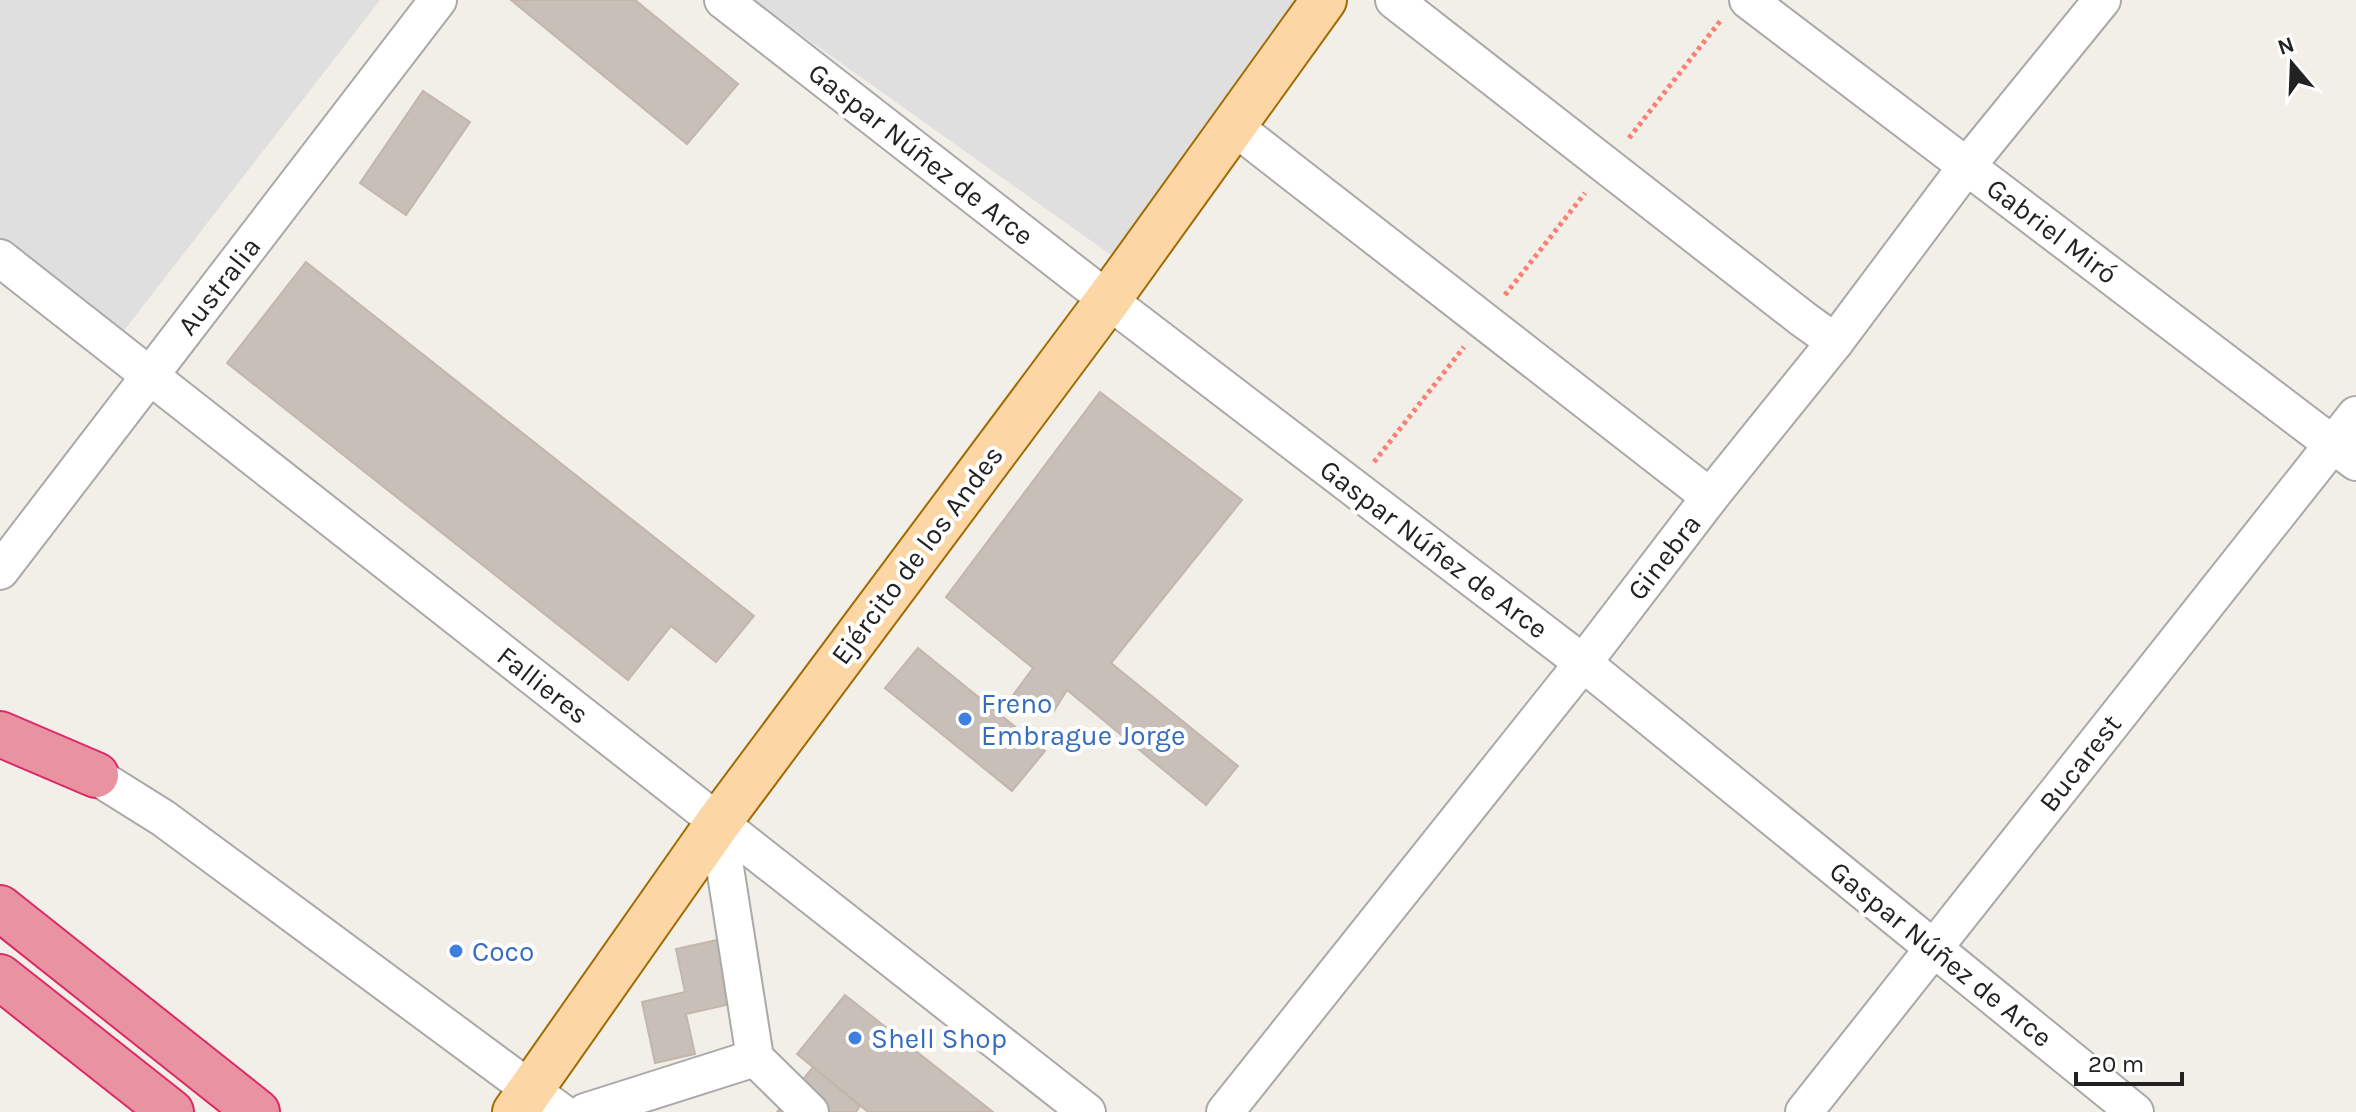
<svg xmlns="http://www.w3.org/2000/svg" width="2356" height="1112" font-family="Karla,sans-serif">
  <style>
    .residential { fill: #e0dfdf }
    .building { fill: #c7bfb8; stroke: #c4b6ab; stroke-width: 2 }
    .lines { fill: none; stroke-linecap: round; stroke-linejoin: round }
    .minor-casing { stroke: #a9a9a9; stroke-width: 40 }
    .major-casing { stroke: #a06b00; stroke-width: 48 }
    .highway-casing { stroke: #dc2a67; stroke-width: 48 }
    .path { stroke: #fa8072; stroke-width: 5; stroke-dasharray: 4 4; stroke-linecap: butt }
    .minor { stroke: #fff; stroke-width: 36 }
    .major { stroke: #fcd6a4; stroke-width: 44 }
    .highway { stroke: #e892a2; stroke-width: 44 }
    .shop-dot { fill: #3f7fe0; stroke: #fff; stroke-width: 3 }
    .labels { text-anchor: middle; dominant-baseline: central; stroke-width: 8; stroke-linejoin: round; paint-order: stroke }
    .street-label { font-size: 28px; fill: #222; stroke: #fff }
    .shop-label { font-size: 28px; fill: #366cbe; stroke: #fff; text-anchor: start }
  </style>
  <rect width="100%" height="100%" fill="#f2efe9"/>
  <!-- residential -->
  <g class="residential">
    <path d="M0 0H380L112 346 0 246Z"/>
    <path d="M752 0H1320L1135 272Z"/>
  </g>
  <!-- building -->
  <g class="building">
    <path d="M511 0H635L738 84 687 144Z"/>
    <path d="M423 91 470 122 406 215 360 183Z"/>
    <path d="M306 262 754 616 716 662 671 626 628 680 227 363Z"/>
    <path d="M1100 392 1242 500 1111 663 1238 766 1206 805 1067 690 1054 711 1039 698 1026 712 1011 698 1033 668 946 597Z"/>
    <path d="M918 648 1045 751 1012 791 885 688Z"/>
    <path d="M748 933 731 1004 686 1014 695 1054 655 1063 642 1002 685 992 676 949Z"/>
    <path d="M845 995 993 1112H868L797 1054Z"/>
    <path d="M813 1067 860 1106 856 1112H777Z"/>
  </g>
  <g class="lines">
    <defs>
      <g id="minor">
        <path d="M723 0 1108 300 1583 663 2135 1112"/>
        <path d="M1394 0 1803 319 1835 342"/>
        <path d="M1748 0 2356 462"/>
        <path d="M1232 125 1710 497"/>
        <path d="M0 258 1087 1112"/>
        <path d="M0 571 438 0"/>
        <path d="M72 761 163 818 561 1112"/>
        <path d="M718 823 755 1058 810 1112"/>
        <path d="M585 1112 755 1058"/>
        <path d="M1225 1112 1583 663 1710 497 1835 342 1966 167 2102 0"/>
        <path d="M1804 1112 2356 415"/>
      </g>
      <path id="major" d="M515 1112 718 823 1108 300 1324 0"/>
      <g id="highway">
        <path d="M0 734 96 775"/>
        <path d="M0 908 257 1112"/>
        <path d="M0 977 171 1112"/>
      </g>
    </defs>
    <!-- minor casing -->
    <use href="#minor" class="minor-casing"/>
    <!-- major casing -->
    <use href="#major" class="major-casing"/>
    <!-- highway casing -->
    <use href="#highway" class="highway-casing"/>
    <!-- path -->
    <g class="path">
      <path d="M1629 138 1721 20"/>
      <path d="M1505 295 1585 193"/>
      <path d="M1374 462 1464 347"/>
    </g>
    <!-- minor -->
    <use href="#minor" class="minor"/>
    <!-- major -->
    <use href="#major" class="major"/>
    <!-- highway -->
    <use href="#highway" class="highway"/>
  </g>
  <!-- markers -->
  <g class="shop-dot">
    <circle cx="965" cy="719" r="8"/>
    <circle cx="456" cy="951" r="8"/>
    <circle cx="855" cy="1038" r="8"/>
  </g>
  <g class="labels">
    <!-- street labels -->
    <g class="street-label">
      <text transform="translate(921 154) rotate(38)">Gaspar Núñez de Arce</text>
      <text transform="translate(2052 231) rotate(37)">Gabriel Miró</text>
      <text transform="translate(219 286) rotate(-52)">Australia</text>
      <text transform="translate(1434 549) rotate(37)">Gaspar Núñez de Arce</text>
      <text transform="translate(917 555) rotate(-53)">Ejército de los Andes</text>
      <text transform="translate(1664 557) rotate(-52)">Ginebra</text>
      <text transform="translate(543 685) rotate(38)">Fallieres</text>
      <text transform="translate(2080 763) rotate(-52)">Bucarest</text>
      <text transform="translate(1941 954) rotate(39)">Gaspar Núñez de Arce</text>
    </g>
    <!-- shop labels -->
    <g class="shop-label">
      <text x="981" y="703">Freno<tspan x="981" dy="32">Embrague Jorge</tspan></text>
      <text x="472" y="951">Coco</text>
      <text x="871" y="1038">Shell Shop</text>
    </g>
  </g>
  <!-- north arrow -->
  <g transform="translate(2292 64) rotate(341)" stroke="#ffffff" stroke-width="6" paint-order="stroke">
  <path d="M0-6L14 30L0 20L-14 30Z" fill="#222222"/>
  <text y="-12" font-size="22" font-weight="bold" text-anchor="middle" fill="#222222">N</text>
  </g>
  <!-- scale -->
  <path d="M2076 1072v12h106v-12" fill="none" stroke="#222222" stroke-width="4"/>
  <text x="2088" y="1072" font-size="24" fill="#222222" stroke="#ffffff" stroke-width="6" paint-order="stroke">20 m</text>
</svg>
